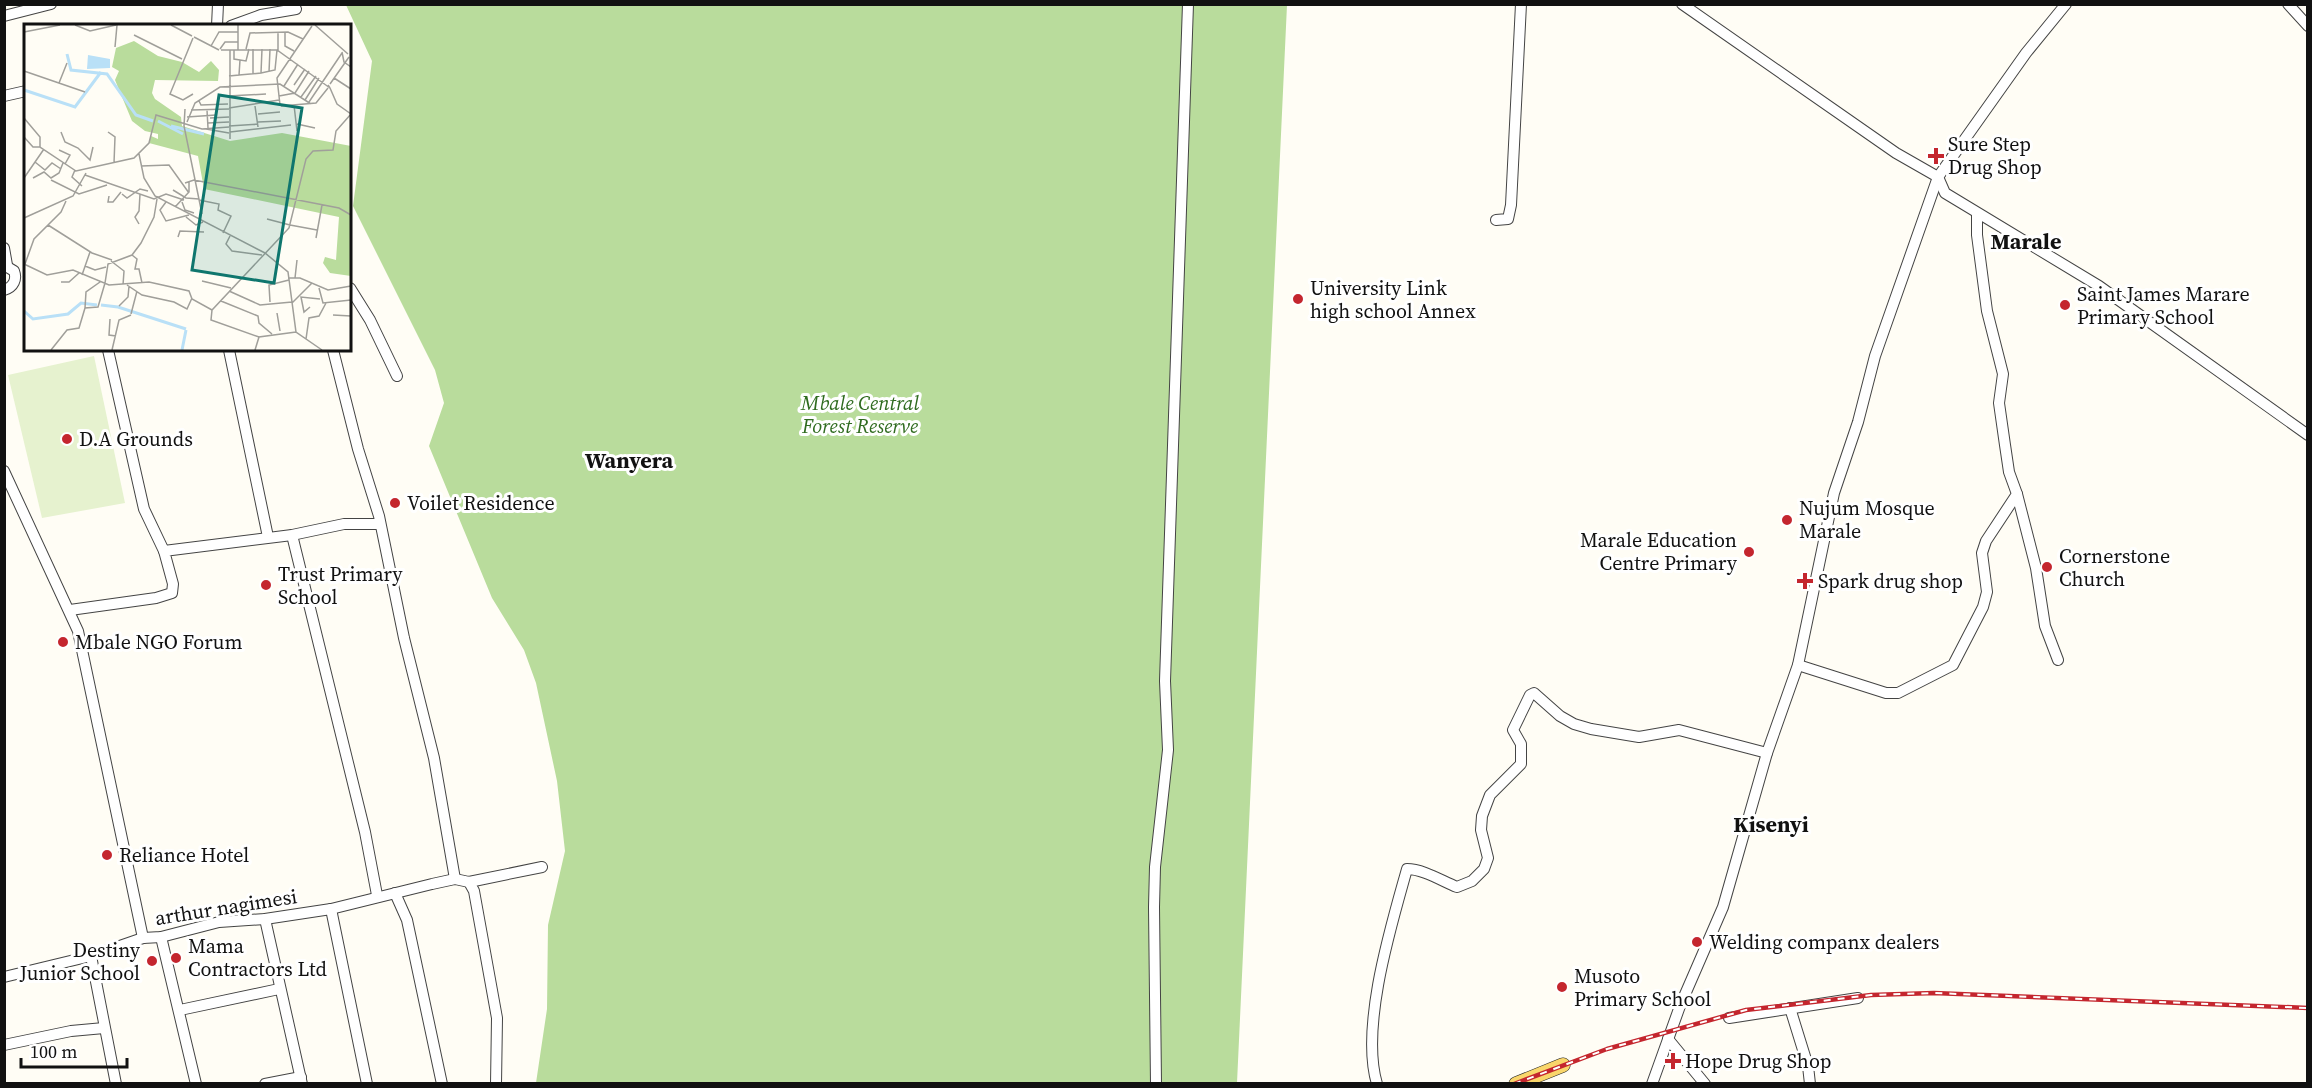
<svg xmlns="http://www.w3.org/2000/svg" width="2312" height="1088" font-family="'Source Serif 4',serif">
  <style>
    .forest { fill: #b9dc9c }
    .pitch { fill: #e6f2cf }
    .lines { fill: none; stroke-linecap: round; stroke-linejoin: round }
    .minor-casing { stroke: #444; stroke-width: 12 }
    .major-casing { stroke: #222; stroke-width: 15 }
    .minor { stroke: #fff; stroke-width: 10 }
    .major { stroke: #f9d66b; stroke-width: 14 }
    .rail-casing { stroke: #c4262e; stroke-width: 4.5 }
    .rail { stroke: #fff; stroke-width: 2; stroke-dasharray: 7; stroke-linecap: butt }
    .poi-dot { fill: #c4262e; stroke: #fff; stroke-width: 2 }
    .labels { text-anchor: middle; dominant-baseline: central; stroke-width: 6; stroke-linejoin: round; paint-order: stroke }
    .poi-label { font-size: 20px; fill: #111; stroke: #fff; text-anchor: start }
    .park-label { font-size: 20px; font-style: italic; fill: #2f6b1f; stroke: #fff }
    .street-label { font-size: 20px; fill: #111; stroke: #fff }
    .quarter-label { font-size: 22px; font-weight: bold; fill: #111; stroke: #fff }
    .inset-river { fill: none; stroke: #b9e0f7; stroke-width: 3 }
    .inset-road { fill: none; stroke: #a09f9a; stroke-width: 1.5 }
    .view { fill: #0f766e; fill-opacity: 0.15; stroke: #0f766e; stroke-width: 3 }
    .inset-edge { fill: none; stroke: #111; stroke-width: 3 }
  </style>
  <rect width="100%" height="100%" fill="#fffdf5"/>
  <!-- forest -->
  <path class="forest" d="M346 5H1287L1237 1083H536L547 1009 548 925 565 851 557 781 536 683 524 650 492 598 429 446 444 403 435 370 353 206 372 61Z"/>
  <!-- pitch -->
  <path class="pitch" d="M94 356 125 503 42 518 8 375Z"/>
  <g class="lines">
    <defs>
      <g id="minor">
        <path d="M1682 4 1896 153 1938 177 1945 193 2099 286 2308 435"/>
        <path d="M2288 4 2308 26"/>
        <path d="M4 16 51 4"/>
        <path d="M217 26 218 4"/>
        <path d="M231 26 261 15 296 9"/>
        <path d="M4 96 26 91"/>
        <path d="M1496 220 1508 219 1511 205 1521 4"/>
        <path d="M4 248 7 265"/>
        <path d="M4 265 14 271C17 279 14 287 4 290"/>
        <path d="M350 288 370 320 397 376"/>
        <path d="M108 350 144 509 164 551"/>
        <path d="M229 350 268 537"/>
        <path d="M333 350 358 449 379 516 404 638 434 758 455 879"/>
        <path d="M4 471 78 631 143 938"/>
        <path d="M2017 494 2036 568 2045 626 2058 660"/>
        <path d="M292 535 365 832 377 895"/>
        <path d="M70 610 156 598 172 593 173 584 164 551 292 535 344 524H380"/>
        <path d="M1798 665 1886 693H1898L1953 665 1983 607 1987 592 1982 553 1986 541 2017 494 2009 472 2005 445 1999 403 2003 374 1987 311 1977 235V214"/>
        <path d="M469 882 474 891 497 1018 496 1084"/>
        <path d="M395 893 407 920 442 1084"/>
        <path d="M331 909 367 1084"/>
        <path d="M265 919 302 1084"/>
        <path d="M161 937 196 1084"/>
        <path d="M91 956 116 1084"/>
        <path d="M4 977 91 956 143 938 161 937 219 922 265 919 331 909 432 884 455 879 469 882 542 867"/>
        <path d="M1790 1008 1808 1066 1810 1084"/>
        <path d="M180 1010 279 989"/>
        <path d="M1729 1018 1858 998"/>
        <path d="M1668 1039 1705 1084"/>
        <path d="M4 1045 71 1031 104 1028"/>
        <path d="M265 1084 301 1077"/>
        <path d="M1156 1084 1154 907 1155 867 1168 750 1165 681 1188 4"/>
        <path d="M1377 1084C1360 1027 1391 926 1407 869 1423 869 1442 881 1457 887L1472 881 1484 869 1488 858 1481 830 1482 816 1490 795 1521 764V744L1513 730 1530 695 1534 693 1560 716 1574 724 1591 729 1639 737 1679 730 1767 753"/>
        <path d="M1652 1084 1680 1006 1723 907 1767 753 1798 665 1834 493 1858 422 1875 356 1938 177 2026 53 2066 4"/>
      </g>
      <path id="major" d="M1516 1084 1563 1065"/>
    </defs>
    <!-- minor casing -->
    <use href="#minor" class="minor-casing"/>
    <!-- major casing -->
    <use href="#major" class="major-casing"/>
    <!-- minor -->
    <use href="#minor" class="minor"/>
    <!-- major -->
    <use href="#major" class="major"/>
    <defs>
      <path id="rail" d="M1514 1084 1607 1049 1746 1010 1871 995 1934 993 2308 1008"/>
    </defs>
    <!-- rail casing -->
    <use href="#rail" class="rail-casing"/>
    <!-- rail -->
    <use href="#rail" class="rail"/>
  </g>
  <!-- markers -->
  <g class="poi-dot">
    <path d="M1933 147h6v6h6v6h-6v6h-6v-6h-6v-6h6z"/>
    <circle cx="1298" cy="299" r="6"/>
    <circle cx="2065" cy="305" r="6"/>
    <circle cx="67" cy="439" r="6"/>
    <circle cx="395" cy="503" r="6"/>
    <circle cx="1787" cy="520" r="6"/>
    <circle cx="1749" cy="552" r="6"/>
    <circle cx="2047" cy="567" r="6"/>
    <path d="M1802 572h6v6h6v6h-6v6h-6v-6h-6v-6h6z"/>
    <circle cx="266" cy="585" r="6"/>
    <circle cx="63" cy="642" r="6"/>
    <circle cx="107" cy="855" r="6"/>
    <circle cx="1697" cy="942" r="6"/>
    <circle cx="176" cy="958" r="6"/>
    <circle cx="152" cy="961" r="6"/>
    <circle cx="1562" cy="987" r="6"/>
    <path d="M1670 1052h6v6h6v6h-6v6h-6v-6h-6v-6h6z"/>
  </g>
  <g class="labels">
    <!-- poi labels -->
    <g class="poi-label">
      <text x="1948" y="144">Sure Step<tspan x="1948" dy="23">Drug Shop</tspan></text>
      <text x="1310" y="288">University Link<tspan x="1310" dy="23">high school Annex</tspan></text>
      <text x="2077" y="294">Saint James Marare<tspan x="2077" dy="23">Primary School</tspan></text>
      <text x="79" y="439">D.A Grounds</text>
      <text x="407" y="503">Voilet Residence</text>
      <text x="1799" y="508">Nujum Mosque<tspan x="1799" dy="23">Marale</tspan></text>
      <text x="1737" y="540" text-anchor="end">Marale Education<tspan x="1737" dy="23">Centre Primary</tspan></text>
      <text x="2059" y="556">Cornerstone<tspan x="2059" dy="23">Church</tspan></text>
      <text x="278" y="574">Trust Primary<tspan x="278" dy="23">School</tspan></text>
      <text x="1818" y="581">Spark drug shop</text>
      <text x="75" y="642">Mbale NGO Forum</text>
      <text x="119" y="855">Reliance Hotel</text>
      <text x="1709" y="942">Welding companx dealers</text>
      <text x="188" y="946">Mama<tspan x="188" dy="23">Contractors Ltd</tspan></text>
      <text x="140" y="950" text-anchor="end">Destiny<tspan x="140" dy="23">Junior School</tspan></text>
      <text x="1574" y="976">Musoto<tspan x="1574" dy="23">Primary School</tspan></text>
      <text x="1685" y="1061">Hope Drug Shop</text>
    </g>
    <!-- park labels -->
    <g class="park-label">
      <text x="860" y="403">Mbale Central<tspan x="860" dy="23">Forest Reserve</tspan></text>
    </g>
    <!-- street labels -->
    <g class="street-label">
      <text transform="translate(226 907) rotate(-9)">arthur nagimesi</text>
    </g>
    <!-- quarter labels -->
    <g class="quarter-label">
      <text x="2026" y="241">Marale</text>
      <text x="629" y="460">Wanyera</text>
      <text x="1771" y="824">Kisenyi</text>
    </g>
  </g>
  <!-- overview -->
  <g transform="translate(24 24)">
    <rect width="327" height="327" fill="#fffdf5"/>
    <path d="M110 17 134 32 158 38 175 48 187 37 195 46 194 57 131 56 128 69 131 75 157 93 158 102 206 117 258 109 327 122V252L306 249 299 239 301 233 312 236 315 193 180 165 174 132 125 119 127 112 134 115V110L121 107 108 97 91 56 95 47 88 43 92 24Z" fill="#b9dc9c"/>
    <path d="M64 31 86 35V44L63 45Z" fill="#b9e0f7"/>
    <path class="inset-river" d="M43 30 47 46 83 50 112 91 129 97M0 66 51 83 77 48M134 97 159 110M147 102 180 110M77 281 94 283 162 305M0 287 9 295 44 290 57 279 73 281M158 326 162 306"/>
    <path class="inset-road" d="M51 1 66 7 92 1M147 1 168 12M291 1 324 30M0 8 36 1M261 8V22L270 27M110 11 158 35M170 13 195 26M169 14 146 70 159 76 169 70M187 22 195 8H214M91 23 93 1M196 25 201 18H214M222 25 226 9 264 8 279 15M229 25V50M197 26H253L306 64 304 61M210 26V35L222 37 225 25M214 26V1M254 27V8M318 28 320 38 327 43M0 47 61 68M245 48 246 25M237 49 251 46 253 26M215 51 237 49 238 25M205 52 215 51 216 36M310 54 327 65M35 59 43 39M306 60 325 33M270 61 281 45M260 62 274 40M306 64 313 80 327 90M204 72 242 70M255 72 271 69 285 47M277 73 292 52M281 76 295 54M175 77 177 81 204 80M285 78 318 29M256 81 253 54 288 2M270 81 273 107M231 82 234 103M257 82 292 79 304 64M205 84 255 76M161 85 160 102 178 190M167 86 205 85M183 86 184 104M234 90 256 88M163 93 192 91M0 94 16 113V123L52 147 110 134 125 119 132 91 178 105 205 103M186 94 205 93M163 98 171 79 196 63 256 60 287 80M234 98 257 97M184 99 205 98M273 100 291 104M205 102 234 100M182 105 205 109M37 108 41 118 54 124 66 136 69 123M84 108 91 113 90 139M206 108 267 101M0 113 9 123H16M206 115V26M35 126 46 131 41 140M115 130 120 154 131 172 241 229 264 248 272 308 298 326M11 138 21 146 28 139 37 145M117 142 145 141 165 169M51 146 48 153 58 162M61 151 130 175 142 170 160 176M0 154 20 125M9 154 20 148 27 154 35 149 39 139M27 156 55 170 83 161M161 159 170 156 315 184 327 191M149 166 162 174 175 175M98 170 103 174 116 165 124 167M85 172 84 178H89L97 168M175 176 195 180 194 186 207 192 199 209M142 178 136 186 142 197 165 191M158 178 161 186 170 189M151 183 165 168V158M162 193 172 201 179 198M0 194 49 172 62 149M243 195 266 201M115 200 111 193 115 187 116 170M24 201 68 229 88 236M266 201 293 206M206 212 202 220 208 227 238 231M154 213 156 207 180 208M292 214 298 181M108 231 113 235 111 245H115L118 259M87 237 100 247 99 261M0 240 23 251 49 246 85 261 125 258 165 267 168 275 188 286 265 204 282 135 289 127 309 126 312 107 327 90M1 240 10 215 37 188 42 177M61 242 71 246 82 243M58 251 66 228M264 254H276L304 266 327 262M271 254 273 236M178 257 207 264M37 258H45L55 249M81 259 84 240 108 231 117 219 130 193 133 175M103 261 118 271 150 278 163 285 168 274M295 264 299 279 327 276M205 267 236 281 268 278M197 277 234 292 235 299 248 310M246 278 245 261 265 256M268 279 288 259M95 282 104 273 105 262M286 283 280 288 277 273 296 275M61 284 62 268 76 258M188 286 187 296 235 313M253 289 256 307M107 290 113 267M309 291 327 292M86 295 85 311 92 312M282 315 285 294 295 292 302 279M27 326 43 306 55 304 61 284 74 283 81 259M88 326 95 296 107 291M231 326 235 313 272 308"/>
    <path class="view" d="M195 71 278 84 250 259 168 246Z"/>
    <rect width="327" height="327" class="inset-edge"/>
  </g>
  <!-- border -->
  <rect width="2312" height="1088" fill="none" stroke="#111111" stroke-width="12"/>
  <!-- scale -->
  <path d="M21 1058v9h106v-9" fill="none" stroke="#111111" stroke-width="3"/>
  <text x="30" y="1058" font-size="18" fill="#111111" stroke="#ffffff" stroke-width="4.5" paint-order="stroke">100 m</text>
</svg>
